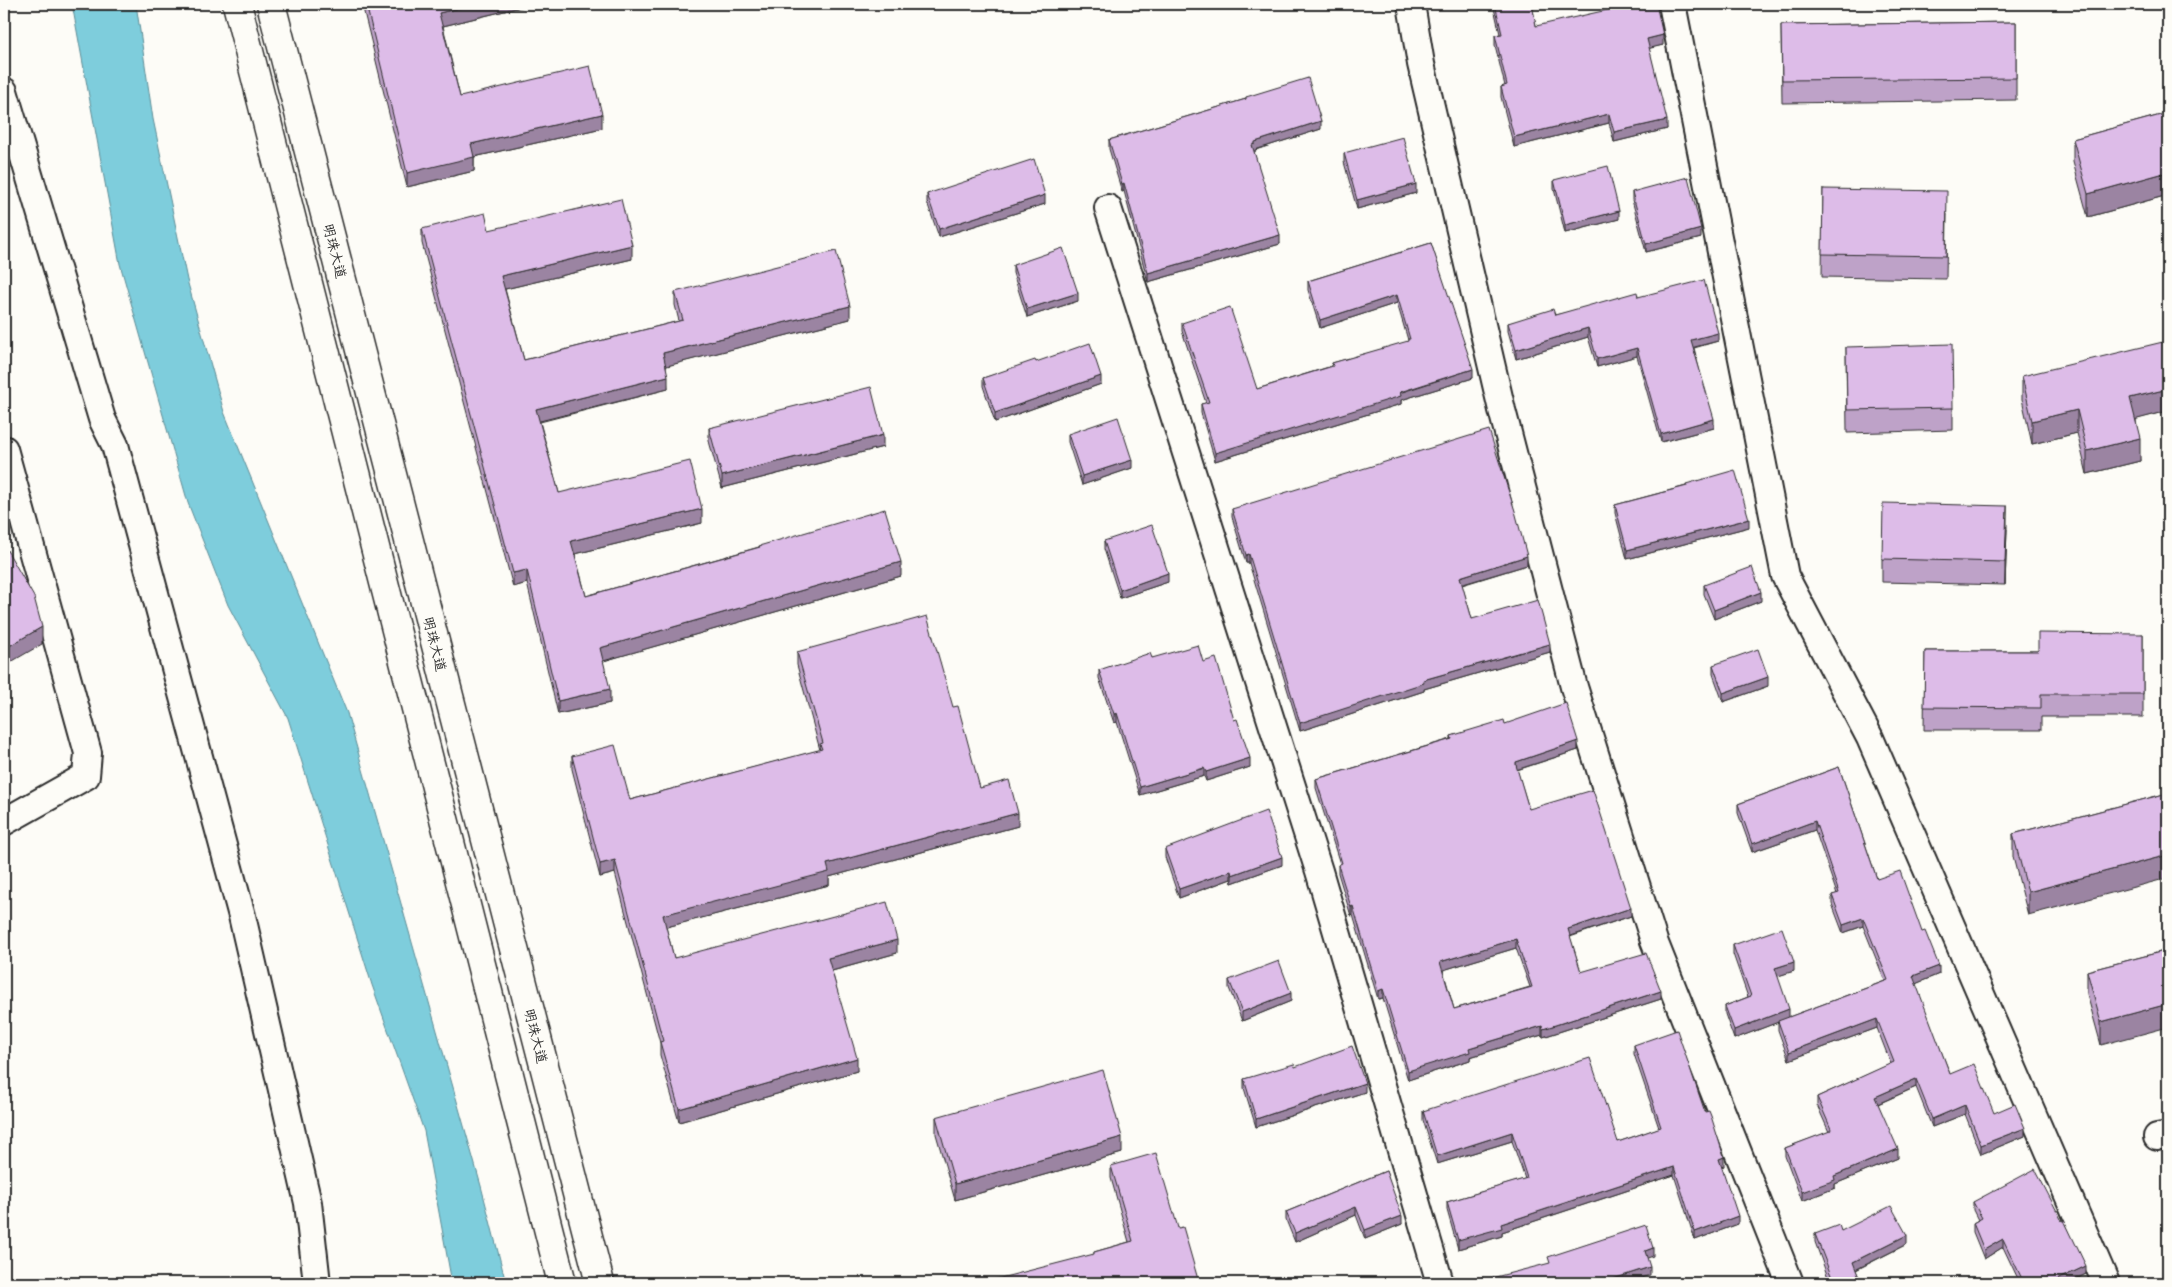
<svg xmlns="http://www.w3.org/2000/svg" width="2172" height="1287" font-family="'Shantell Sans','LXGW WenKai TC',sans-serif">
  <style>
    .water { fill: #7ecddc; stroke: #5d8c95 }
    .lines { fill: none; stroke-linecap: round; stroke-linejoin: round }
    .minor-casing { stroke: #2b2b2b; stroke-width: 30 }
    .secondary-casing { stroke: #2b2b2b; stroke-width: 31 }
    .minor { stroke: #fdfcf7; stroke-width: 26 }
    .secondary { stroke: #fdfcf7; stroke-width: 28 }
    .wall { fill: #bea2c8; stroke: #2b2b2b; fill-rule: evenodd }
    .shaded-wall { fill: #9b84a2; stroke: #2b2b2b }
    .building { fill: #ddbce8; stroke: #2b2b2b; fill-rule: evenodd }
    .labels { text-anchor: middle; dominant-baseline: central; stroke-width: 4.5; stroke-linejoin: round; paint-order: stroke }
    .street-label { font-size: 14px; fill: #2b2b2b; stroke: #fdfcf7 }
  </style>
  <rect width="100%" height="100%" fill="#fdfcf7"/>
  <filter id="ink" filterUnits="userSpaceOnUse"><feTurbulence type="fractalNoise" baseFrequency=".02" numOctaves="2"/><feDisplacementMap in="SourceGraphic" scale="10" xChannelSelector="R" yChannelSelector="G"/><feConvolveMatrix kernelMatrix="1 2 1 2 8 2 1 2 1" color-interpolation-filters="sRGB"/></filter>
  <g filter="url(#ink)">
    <!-- water -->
    <path class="water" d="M72 4H136L153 119 187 280 224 412 347 713 481 1186 506 1283H452L424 1131 372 985 288 718 228 605 188 503 120 264Z"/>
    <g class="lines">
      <defs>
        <g id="minor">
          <path d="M1411 4 1421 64 1502 410 1574 687 1654 941 1790 1283"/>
          <path d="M1672 4 1785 576 1870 738 2106 1283"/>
          <path d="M4 91 102 419 115 445 242 916 308 1203 317 1283"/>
          <path d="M1108 208 1319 871 1440 1283"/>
          <path d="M4 449 88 753 86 776 4 822"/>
          <path d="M2157 1137 2168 1135"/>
        </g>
        <g id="secondary">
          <path d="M237 4 562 1283"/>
          <path d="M271 4 600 1283"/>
        </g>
      </defs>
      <!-- minor casing -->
      <use href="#minor" class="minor-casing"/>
      <!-- secondary casing -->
      <use href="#secondary" class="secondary-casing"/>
      <!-- minor -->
      <use href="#minor" class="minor"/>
      <!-- secondary -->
      <use href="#secondary" class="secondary"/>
    </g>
    <!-- wall -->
    <g class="wall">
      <path d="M362 4H533L443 26 460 97 602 128 474 157V171L407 187Z"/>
      <path d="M1493 4H1532L1536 26 1663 45 1649 48 1667 129 1614 142 1609 123 1514 147 1501 97V87L1505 86 1495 45V35L1500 34Z"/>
      <path d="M2016 22V100L1782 103 1781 25Z"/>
      <path d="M1246 97 1321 129 1255 150V152H1254L1280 244 1148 282 1124 191 1122 192 1109 149V140L1246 99Z"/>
      <path d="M2168 113V195L2088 217 2073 162V139Z"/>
      <path d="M1344 153 1416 193 1357 209 1344 162Z"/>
      <path d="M1554 180 1619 219 1565 233 1554 189Z"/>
      <path d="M1823 189 1947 214 1946 279 1822 277Z"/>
      <path d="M1632 192 1701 238 1646 252 1632 200Z"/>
      <path d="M927 194 1045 204 939 237 927 202Z"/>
      <path d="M422 229 632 259 505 289 524 360 679 321 675 305V292L850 319 666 366 668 389 540 422 559 493 702 523 575 554 586 596 759 547V546L901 576 603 661 610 703 558 714 527 583 513 587 422 243Z"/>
      <path d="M1431 243 1473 378 1401 400V404L1215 461 1201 413V404L1206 403 1182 331V323L1257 389 1332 366V363L1408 342V340L1397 303 1320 328 1308 290V281Z"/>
      <path d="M1013 265 1078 301 1027 317 1013 273Z"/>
      <path d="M1638 297 1718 341 1694 348 1714 428 1661 442 1637 356 1597 367 1588 337 1516 359 1508 331V323L1555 315Z"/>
      <path d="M1846 347 1953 408V430L1847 433Z"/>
      <path d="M1036 362 1101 384 995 422 983 386V378Z"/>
      <path d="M2022 376 2168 411 2136 419 2140 461 2087 474 2077 433 2032 444 2022 399Z"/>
      <path d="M709 428 883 447 722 488 709 441Z"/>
      <path d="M1068 434 1132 468 1082 485 1068 442Z"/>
      <path d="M1686 484 1749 527 1627 559 1615 513V505L1686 486Z"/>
      <path d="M1232 509 1527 565 1462 585 1472 619 1550 652 1424 689V691L1300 731 1249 563H1246L1232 517Z"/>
      <path d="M2007 529 2005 585 1882 582V559Z"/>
      <path d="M1104 541 1168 582 1120 598 1104 549Z"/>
      <path d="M1704 585 1761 601 1714 619 1704 594Z"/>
      <path d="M2143 634V717H2041V730H1924L1925 651H2038Z"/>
      <path d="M797 652 953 707 980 788 1018 826 829 877V885L666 927 674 958 897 953 832 971 857 1071 679 1122 660 1055V1043L615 873 600 877 572 769V756L630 800 820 750 797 665Z"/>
      <path d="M1152 658 1203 662 1234 720 1250 767 1206 781 1204 776 1140 795 1117 722 1114 723 1099 678V670Z"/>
      <path d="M1713 665 1768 686 1723 702 1713 674Z"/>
      <path d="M1505 724 1578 750 1517 770 1529 809 1631 916 1570 937 1581 972 1661 999 1543 1037 1542 1035 1470 1057V1060L1408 1080 1383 998 1378 999 1353 915 1351 916 1338 873V865L1340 864 1316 788V779L1451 739V736ZM1516 948 1530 987 1454 1009 1443 970Z"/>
      <path d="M1839 767 1877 879 1922 932 1939 974 1915 984 1950 1074 1994 1113 2025 1136 1981 1154 1965 1114 1932 1127 1916 1087 1878 1104 1898 1158 1835 1184V1188L1802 1201 1785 1156V1148L1829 1132 1817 1105V1097L1891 1064 1877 1028 1789 1060 1778 1030V1022L1734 1039 1725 1014V1006L1748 997 1733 954V945L1794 971 1777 976 1789 1017 1885 981 1863 926 1843 933 1832 904V895L1837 894 1815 830 1752 852 1738 813V804Z"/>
      <path d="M2168 793 2028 915 2013 857V834Z"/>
      <path d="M1165 849 1282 865 1232 883 1231 879 1179 898 1165 857Z"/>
      <path d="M2168 950 2101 1045 2087 994V971Z"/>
      <path d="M1229 980 1291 1001 1242 1021 1229 988Z"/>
      <path d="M1634 1045 1724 1166 1721 1167 1738 1224 1695 1240 1674 1175 1502 1232V1236L1458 1249 1447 1210V1202L1525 1179 1512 1141 1437 1164 1423 1120V1111L1618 1142 1659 1128 1634 1054Z"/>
      <path d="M1295 1067 1365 1092 1256 1127 1244 1088V1079Z"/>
      <path d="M936 1117 1122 1153 955 1200 936 1134Z"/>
      <path d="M1111 1166 1178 1228 1094 1254V1252L1129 1242 1111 1178Z"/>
      <path d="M1386 1171 1402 1224 1365 1239 1356 1215 1295 1242 1286 1220V1212Z"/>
      <path d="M1973 1202 2062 1221 2086 1274 2068 1283H2020L2003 1247 1984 1259 1973 1232V1223L1978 1220 1973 1210Z"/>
      <path d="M1841 1231 1907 1244 1856 1270 1861 1283H1830L1815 1242V1234Z"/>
    </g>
    <!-- shaded-wall -->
    <g class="shaded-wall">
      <path d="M476 4H533L439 27V13Z"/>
      <path d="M1663 35V45L1647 49V39Z"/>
      <path d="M602 114V128L474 157V171L407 187V173L471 144Z"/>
      <path d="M1609 114V123L1514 147V137Z"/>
      <path d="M1667 120V129L1614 142V132Z"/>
      <path d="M1321 121V129L1255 150V152L1252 153V145L1255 142Z"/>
      <path d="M2168 172V195L2088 217V194Z"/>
      <path d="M1124 183V191L1122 192V184Z"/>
      <path d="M1416 184V193L1357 209V200Z"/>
      <path d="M1045 195V204L939 237V229Z"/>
      <path d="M1619 211V219L1565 233V225Z"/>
      <path d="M1701 229V238L1646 252V244Z"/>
      <path d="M1280 235V244L1148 282V273Z"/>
      <path d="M632 245V259L501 290V276Z"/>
      <path d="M1078 293V301L1027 317V309Z"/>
      <path d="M1397 295V303L1320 328V320Z"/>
      <path d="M850 306V319L663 367V353Z"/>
      <path d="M1588 328V337L1516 359V350Z"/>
      <path d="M1718 333V341L1691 348V340Z"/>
      <path d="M1637 348V356L1597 367V359Z"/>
      <path d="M1473 369V378L1401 400V404L1215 461V453Z"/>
      <path d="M668 376V389L536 422V409Z"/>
      <path d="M1101 376V384L995 422V413Z"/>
      <path d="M2168 389V411L2130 421V398Z"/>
      <path d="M2077 410V433L2032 444V421Z"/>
      <path d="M1714 419V428L1661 442V434Z"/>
      <path d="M883 435V447L722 488V476Z"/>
      <path d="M2140 438V461L2087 474V451Z"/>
      <path d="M1132 460V468L1082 485V476Z"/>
      <path d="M2007 506V529L2005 585V562Z"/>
      <path d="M702 509V523L571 555V541Z"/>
      <path d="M1749 519V527L1627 559V550Z"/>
      <path d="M1249 554V563H1246V555Z"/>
      <path d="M1527 556V565L1460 585V577Z"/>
      <path d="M901 562V576L600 662V648Z"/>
      <path d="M527 570V583L513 587V573Z"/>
      <path d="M1168 573V582L1120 598V590Z"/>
      <path d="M1761 592V601L1714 619V610Z"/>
      <path d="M42 627V644L4 666V649Z"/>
      <path d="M1550 644V652L1424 689V691L1300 731V723L1423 680Z"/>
      <path d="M1768 677V686L1723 702V693Z"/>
      <path d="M610 689V703L558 714V701Z"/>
      <path d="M1117 713V722L1114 723V714Z"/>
      <path d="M1578 741V750L1516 770V762Z"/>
      <path d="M1250 758V767L1206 781V772Z"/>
      <path d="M1204 768V776L1140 795V787Z"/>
      <path d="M1018 813V826L829 877V885L663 928V915L827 864Z"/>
      <path d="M1815 821V830L1752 852V844Z"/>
      <path d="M2168 855V878L2028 915V892Z"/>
      <path d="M1282 857V865L1232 883V875Z"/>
      <path d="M615 860V873L600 877V864Z"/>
      <path d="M1231 871V879L1179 898V889Z"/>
      <path d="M1353 906V915L1351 916V907Z"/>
      <path d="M1631 908V916L1568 937V929Z"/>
      <path d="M1863 918V926L1843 933V925Z"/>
      <path d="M1516 939V948L1440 971V962Z"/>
      <path d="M897 940V953L828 972V958Z"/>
      <path d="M1794 962V971L1775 977V968Z"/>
      <path d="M1939 966V974L1913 985V976Z"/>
      <path d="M1383 989V998L1378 999V991Z"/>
      <path d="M1661 991V999L1543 1037V1029Z"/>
      <path d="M1291 993V1001L1242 1021V1012Z"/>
      <path d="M2168 1004V1027L2101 1045V1022Z"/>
      <path d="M1789 1009V1018L1734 1039V1030Z"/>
      <path d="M1877 1019V1028L1789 1060V1052Z"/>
      <path d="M1542 1026V1035L1470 1057V1060L1408 1080V1071L1469 1048Z"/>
      <path d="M857 1058V1071L679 1122V1109Z"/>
      <path d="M1916 1079V1087L1875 1105V1097Z"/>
      <path d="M1365 1083V1092L1256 1127V1119Z"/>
      <path d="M1965 1105V1114L1932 1127V1119Z"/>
      <path d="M2025 1128V1136L1981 1154V1145Z"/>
      <path d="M1512 1132V1141L1437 1164V1156Z"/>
      <path d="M1122 1137V1153L955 1200V1184Z"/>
      <path d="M1898 1149V1158L1835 1184V1188L1802 1201V1192L1834 1176Z"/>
      <path d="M1724 1157V1166L1719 1168V1159Z"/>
      <path d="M1674 1167V1175L1502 1232V1236L1458 1249V1240L1501 1224Z"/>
      <path d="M1356 1207V1215L1295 1242V1233Z"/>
      <path d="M1402 1216V1224L1365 1239V1230Z"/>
      <path d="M1738 1216V1224L1695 1240V1232Z"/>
      <path d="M1907 1235V1244L1853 1271V1262Z"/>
      <path d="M2003 1239V1247L1984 1259V1250Z"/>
      <path d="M1653 1248V1256L1645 1259V1251Z"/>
      <path d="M2086 1266V1274L2068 1283H2050Z"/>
      <path d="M1650 1267V1275L1626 1283H1609L1610 1280Z"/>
    </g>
    <!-- building -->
    <g class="building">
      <path d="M366 4H476L439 13 460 97 590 66 602 114 471 144 474 157 407 173Z"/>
      <path d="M1495 4H1532L1536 26 1634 4H1656L1663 35 1647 39 1667 120 1614 132 1609 114 1514 137 1501 87 1507 85 1495 35 1502 34Z"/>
      <path d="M2016 22V78L1782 80 1781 25Z"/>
      <path d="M1308 78 1321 121 1255 142V144L1252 145 1280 235 1148 273 1124 183 1122 184 1109 140 1246 99V97Z"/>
      <path d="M2168 113V172L2088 194 2073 139Z"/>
      <path d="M1403 137 1416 184 1357 200 1344 153Z"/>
      <path d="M1034 159 1045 195 939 229 927 194Z"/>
      <path d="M1608 166 1619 211 1565 225 1554 180Z"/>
      <path d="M1688 177 1701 229 1646 244 1632 192Z"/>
      <path d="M1823 189 1947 191 1946 256 1822 254Z"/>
      <path d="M621 199 632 245 501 276 524 360 683 320 675 292 836 251 850 306 663 353 668 376 536 409 559 493 690 461 702 509 571 541 586 596 760 547 759 546 885 509 901 562 600 648 610 689 558 701 527 570 513 573 422 229 485 213 489 230Z"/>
      <path d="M1431 243 1473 369 1400 392 1401 396 1215 453 1201 404 1209 402 1182 323 1230 307 1257 389 1333 366 1332 363 1408 341V339H1410L1397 295 1320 320 1308 281Z"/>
      <path d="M1063 248 1078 293 1027 309 1013 265Z"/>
      <path d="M1704 280 1718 333 1691 340 1714 419 1661 434 1637 348 1597 359 1588 328 1516 350 1508 323 1553 309 1555 315 1637 292 1638 297Z"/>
      <path d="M2167 341 2168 345V389L2130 398 2140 438 2087 451 2077 410 2032 421 2022 376Z"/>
      <path d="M1090 343 1101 376 995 413 983 378 1035 360 1036 362Z"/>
      <path d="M1952 344 1953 408 1847 410 1846 347Z"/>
      <path d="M871 387 883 435 722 476 709 428Z"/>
      <path d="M1118 417 1132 460 1082 476 1068 434Z"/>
      <path d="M1489 430 1515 511 1527 556 1460 577 1472 619 1538 600 1550 644 1423 680 1424 683 1300 723 1249 554 1246 555 1232 509Z"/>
      <path d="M1735 470 1749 519 1627 550 1615 505 1687 486 1686 484Z"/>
      <path d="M1883 503 2007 506 2005 562 1882 559Z"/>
      <path d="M1152 525 1168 573 1120 590 1104 541Z"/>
      <path d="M4 545 34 597 42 627 4 649Z"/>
      <path d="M1752 567 1761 592 1714 610 1704 585Z"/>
      <path d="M927 616 953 707 958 706 980 788 1009 780 1018 813 827 864 829 872 663 915 674 958 887 902 897 940 828 958 857 1058 679 1109 660 1042 663 1041 615 860 600 864 572 756 615 745 630 800 822 749 820 744 823 743 797 652Z"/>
      <path d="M2038 633 2143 634V694H2041V708L1924 707 1925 651H2038Z"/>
      <path d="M1198 645 1203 662 1216 658 1234 720 1237 719 1250 758 1206 772 1204 768 1140 787 1117 713 1114 714 1099 670 1150 653 1152 658Z"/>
      <path d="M1758 649 1768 677 1723 693 1713 665Z"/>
      <path d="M1566 703 1578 741 1516 762V765L1529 809 1593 790 1631 908 1568 929 1581 972 1646 953 1661 991 1543 1029 1542 1026 1469 1048 1470 1052 1408 1071 1383 989 1378 991 1353 906 1351 907 1338 865 1342 863 1316 779 1452 739 1451 736 1504 720 1505 724ZM1516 939 1532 987 1454 1009 1440 962Z"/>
      <path d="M1839 767 1877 879 1900 871 1922 932 1925 931 1939 966 1913 976 1950 1074 1974 1064 1994 1113 2015 1104 2025 1128 1981 1145 1965 1105 1932 1119 1916 1079 1875 1097 1898 1149 1834 1176 1835 1180 1802 1192 1785 1148 1830 1131 1831 1129 1817 1097 1894 1062 1877 1019 1789 1052 1778 1021 1888 980 1863 918 1843 925 1832 895 1839 893 1815 821 1752 844 1738 804Z"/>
      <path d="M2168 793V855L2028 892 2013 834Z"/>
      <path d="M1266 811 1282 857 1232 875 1231 871 1179 889 1165 849Z"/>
      <path d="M1782 928 1794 962 1775 968 1789 1009 1734 1030 1725 1006 1751 996 1733 945Z"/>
      <path d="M2168 950V1004L2101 1022 2087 971Z"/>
      <path d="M1279 961 1291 993 1242 1012 1229 980Z"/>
      <path d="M1677 1030 1705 1112 1709 1111 1711 1116 1724 1157 1719 1159 1738 1216 1695 1232 1674 1167 1501 1224 1502 1228 1458 1240 1447 1202 1527 1178 1512 1132 1437 1156 1423 1111 1590 1058 1618 1142 1661 1127 1634 1045Z"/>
      <path d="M1352 1046 1365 1083 1256 1119 1244 1079 1294 1064 1295 1067Z"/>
      <path d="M1103 1070 1122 1137 955 1184 936 1117Z"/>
      <path d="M1156 1153 1178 1228 1183 1227 1199 1283H985V1282L1094 1254V1252L1133 1241 1111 1166Z"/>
      <path d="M2035 1169 2062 1221 2064 1220 2086 1266 2050 1283H2024L2003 1239 1984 1250 1973 1223 1982 1218 1973 1202Z"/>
      <path d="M1386 1171 1402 1216 1365 1230 1356 1207 1295 1233 1286 1212Z"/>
      <path d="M1891 1206 1907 1235 1853 1262 1861 1283H1834L1815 1234 1839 1225 1841 1231Z"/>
      <path d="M1646 1225 1653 1248 1645 1251 1650 1267 1610 1280 1611 1283H1472L1550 1263 1548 1257Z"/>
      <path d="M1758 1280 1759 1283H1748Z"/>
    </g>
  </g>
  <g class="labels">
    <!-- street labels -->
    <g class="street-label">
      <text transform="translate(335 251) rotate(76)">明珠大道</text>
      <text transform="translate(435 644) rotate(76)">明珠大道</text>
      <text transform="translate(536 1036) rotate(76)">明珠大道</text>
    </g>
  </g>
  <!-- margin -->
  <rect width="2172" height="1287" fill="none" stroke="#fdfcf7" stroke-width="20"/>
  <rect x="10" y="10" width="2152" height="1267" fill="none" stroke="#2b2b2b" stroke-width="2" filter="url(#ink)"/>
</svg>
